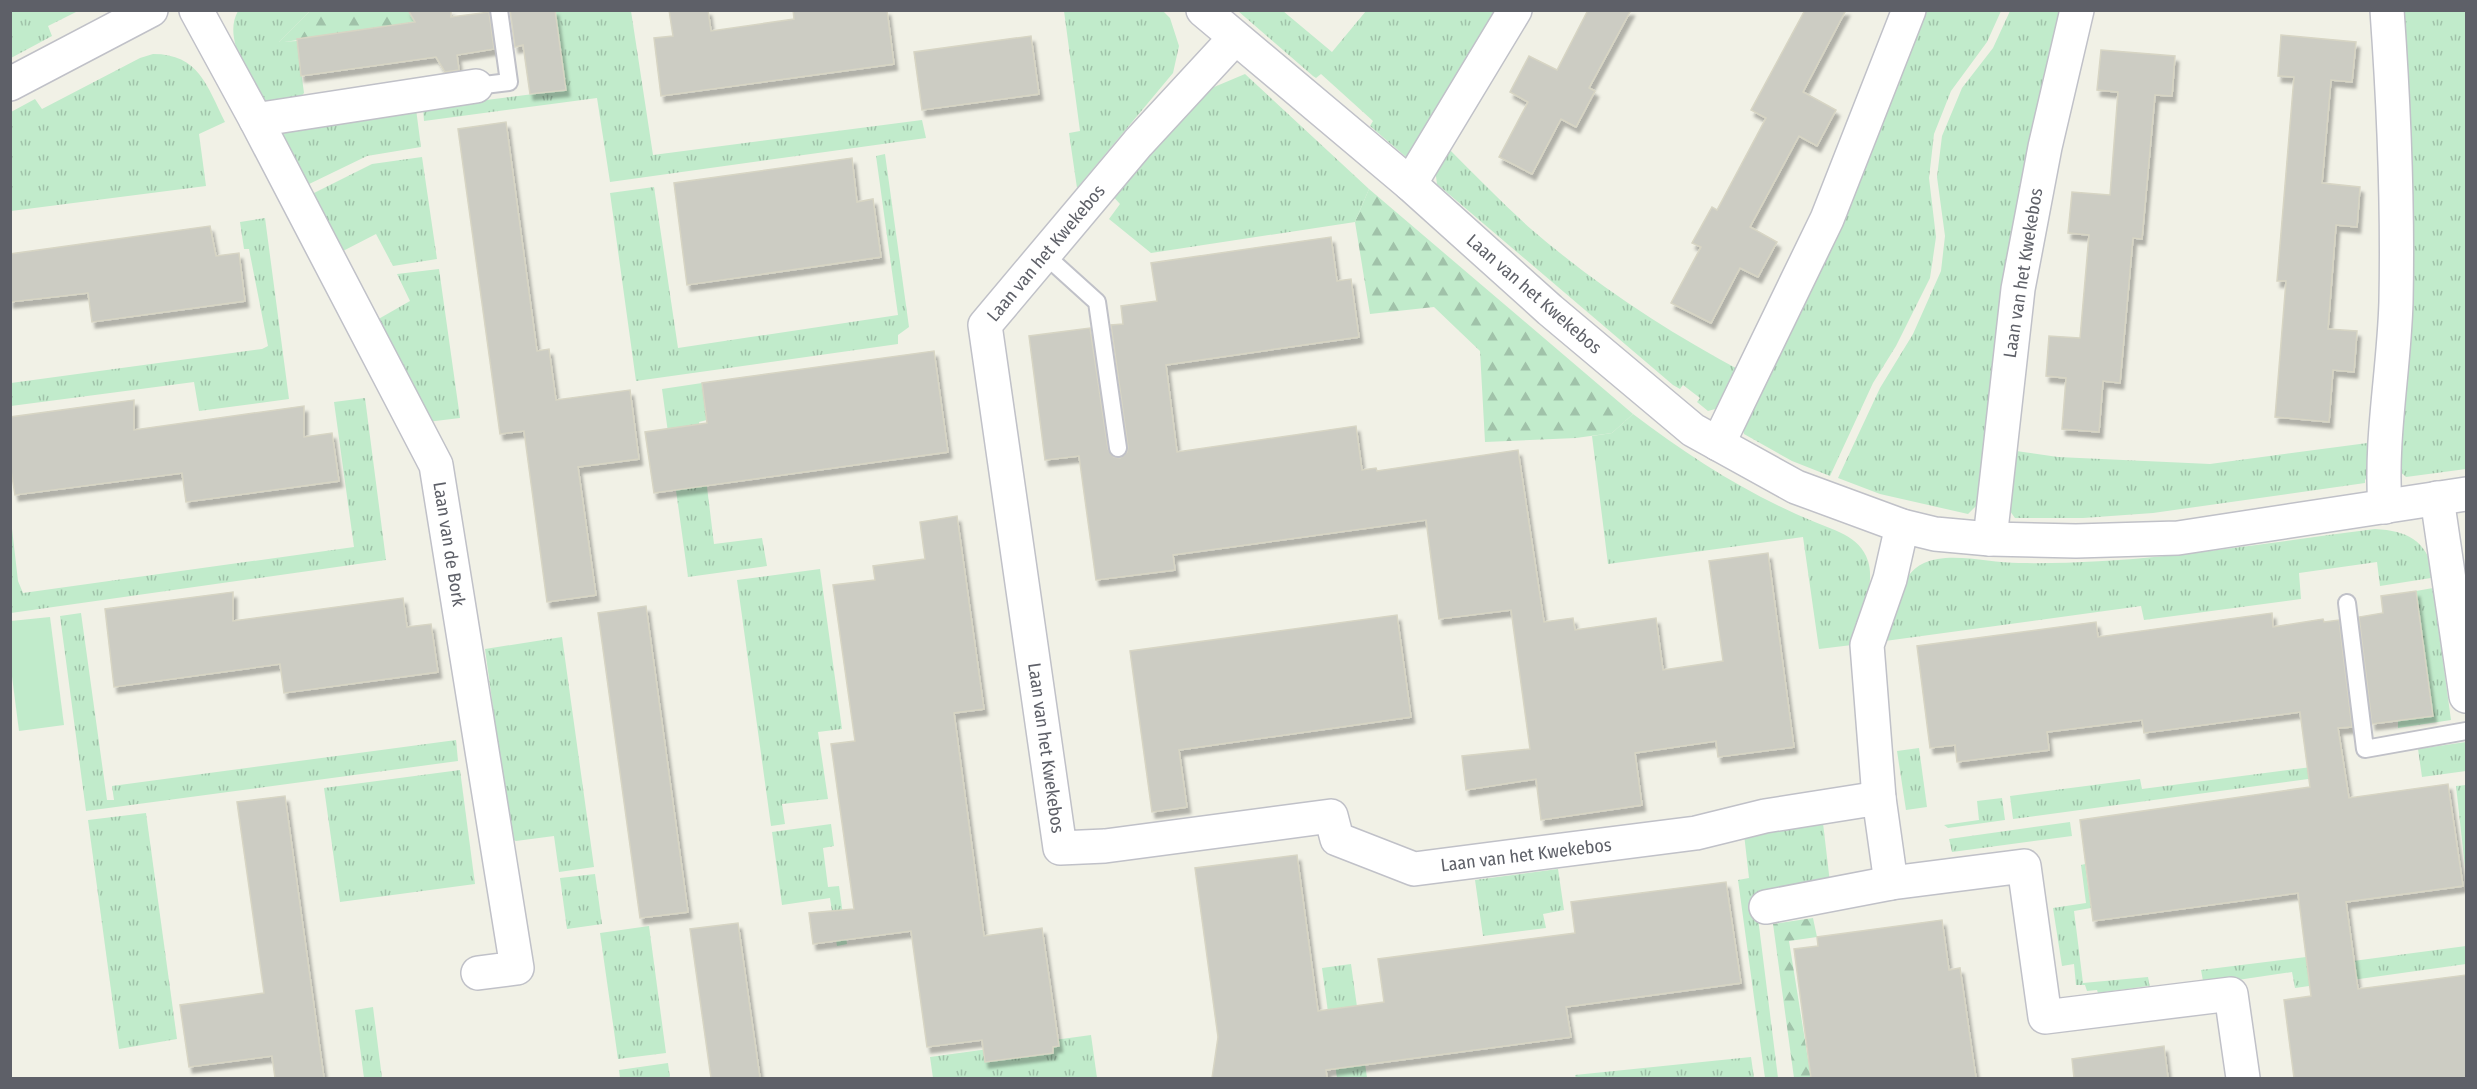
<svg xmlns="http://www.w3.org/2000/svg" width="2477" height="1089" font-family="'Fira Sans Condensed',sans-serif">
  <style>
    .grass { fill: url(#grass-tufts) }
    .forest { fill: url(#forest-firs) }
    .green { fill: #c1ebcb }
    .building { fill: #ccccc3; stroke: #d7d5c4; stroke-width: 1.5; filter: url(#shadow) }
    .lines { fill: none; stroke-linecap: round; stroke-linejoin: round }
    .service-casing { stroke: #c0c1c8; stroke-width: 20 }
    .minor-casing { stroke: #c0c1c8; stroke-width: 36 }
    .service { stroke: #fff; stroke-width: 16 }
    .minor { stroke: #fff; stroke-width: 33 }
    .labels { text-anchor: middle; dominant-baseline: central; stroke-width: 6; stroke-linejoin: round; paint-order: stroke }
    .street-label { font-size: 18px; fill: #5e6068; stroke: #fff }
  </style>
  <defs>
    <pattern id="grass-tufts" width="24" height="20" patternUnits="userSpaceOnUse" patternTransform="scale(1.5)"><rect width="24" height="20" fill="#c1ebcb"/><path d="M3 7l-1-3M5 7V3M7 7l1-3M15 17l-1-3M17 17v-4M19 17l1-3" fill="none" stroke="#a0c2a9"/></pattern>
    <pattern id="forest-firs" width="22" height="20" patternUnits="userSpaceOnUse" patternTransform="scale(1.5)"><rect width="22" height="20" fill="#c1ebcb"/><path d="M5 1l3.5 6h-7zM16 11l3.5 6h-7z" fill="#a0c2a9"/></pattern>
    <filter id="shadow"><feDropShadow dx="3.5" dy="6" stdDeviation="1.5" flood-color="#0004"/></filter>
  </defs>
  <rect width="100%" height="100%" fill="#f1f1e6"/>
  <!-- grass -->
  <g class="grass">
    <path d="M11 10H78V11L48 26 52 36 11 58Z"/>
    <path d="M238 11H310L279 42 297 41 304 93 297 101 263 104C251 78 222 39 238 11Z"/>
    <path d="M555 11H631L653 155 922 120 926 138 610 182 597 98 424 121 423 108 565 90Z"/>
    <path d="M1064 11H1163L1170 18 1179 46 1173 73 1077 188 1069 133 1080 131Z"/>
    <path d="M1238 11H1283L1332 52 1366 11H1504L1413 155 1406 157 1370 126 1373 121 1321 74 1316 78 1313 76Z"/>
    <path d="M1920 11H2001L1987 42 1951 91 1934 134 1929 178 1936 237 1930 278 1896 346 1873 383 1830 476 1792 461 1744 434 1743 428Z"/>
    <path d="M2010 11H2065L1982 500 1968 514 1880 494 1838 478 1880 388 1913 334 1941 271 1945 236 1937 177 1942 136 1962 88 1993 48Z"/>
    <path d="M2394 11H2466V469L2406 477 2397 469Z"/>
    <path d="M153 54C199 54 207 86 225 122L199 134 206 186 11 211V112L35 99 42 109 140 58Z"/>
    <path d="M1245 74 1369 189 1355 222 1151 253 1109 219 1120 204 1110 193 1207 90Z"/>
    <path d="M416 109 421 147 367 156 305 186 280 136 289 126Z"/>
    <path d="M1446 146C1474 174 1502 203 1531 229 1596 285 1668 332 1743 372L1719 408 1708 411 1697 402 1700 398 1683 385 1680 389 1673 385 1437 184 1435 169Z"/>
    <path d="M885 154 909 327 898 335V344L636 381 610 193 654 187 678 348 898 315 876 156Z"/>
    <path d="M422 157 437 259 393 266 376 234 343 251 310 195 372 164Z"/>
    <path d="M265 218 289 399 199 411 194 382 11 406V383L262 349 268 346 249 249H244L240 222Z"/>
    <path d="M439 269 460 418 427 422 375 321 410 301 397 274Z"/>
    <path d="M702 383 707 420 699 422 714 544 762 538 767 566 688 577 662 389Z"/>
    <path d="M365 398 386 560 11 613V520L18 581 23 593 354 547 334 402Z"/>
    <path d="M1633 414C1688 456 1746 493 1810 520 1832 530 1860 535 1868 561 1876 586 1859 621 1852 645L1819 649 1803 537 1608 564 1592 436 1612 433Z"/>
    <path d="M2375 442 2372 471 2365 480V483L2153 513 2083 518H2015L2004 503 2009 450 2058 457 2210 464Z"/>
    <path d="M2375 529C2408 531 2425 540 2434 572L2431 573V578L2380 586 2377 562 2299 573 2301 599 2144 620 2141 606 1885 641C1894 615 1897 575 1924 563 1949 551 1991 563 2019 563 2139 565 2256 544 2375 529Z"/>
    <path d="M820 569 842 729 818 732 828 799 782 804 785 824 771 826 737 580Z"/>
    <path d="M2433 588 2451 720 2398 728V721L2433 716 2416 591Z"/>
    <path d="M81 613 107 800H114L112 786 456 740 458 761 86 811 60 616Z"/>
    <path d="M562 637 594 867 559 872 554 836 516 841 511 839 485 649Z"/>
    <path d="M2466 742V771L2422 777 2418 749Z"/>
    <path d="M1919 748 1927 807 1906 810 1897 751Z"/>
    <path d="M2343 763 2345 774 2013 819 2010 796 2140 779 2142 789Z"/>
    <path d="M460 770 475 884 340 902 324 788Z"/>
    <path d="M2466 785V876L2456 786Z"/>
    <path d="M2002 798 2005 820 1948 828 1944 825 1979 820 1977 801Z"/>
    <path d="M146 813 177 1039 119 1049 88 820Z"/>
    <path d="M2070 822 2072 836 1952 852 1949 839Z"/>
    <path d="M1823 823 1830 883 1755 894 1778 1078H1765L1738 880 1749 878 1744 834Z"/>
    <path d="M831 824 834 846 823 848 828 887 839 886 847 944 837 946 830 898 782 905 772 832Z"/>
    <path d="M2085 864 2091 908 2074 911 2083 983 2148 977 2150 988 2148 986 2098 993 2097 990 2087 991 2085 985H2076L2074 964 2062 966 2053 908 2086 903 2081 865Z"/>
    <path d="M1558 869 1564 910 1543 914 1546 928 1483 936 1475 880Z"/>
    <path d="M595 874 602 924 567 929 560 878Z"/>
    <path d="M649 926 666 1053 618 1059 600 933Z"/>
    <path d="M2466 946V964L2295 988 2292 972 2224 982 2223 978 2203 981 2201 970 2306 957 2308 967Z"/>
    <path d="M1351 964 1367 1078H1337L1322 968Z"/>
    <path d="M373 1007 382 1078H364L355 1010Z"/>
    <path d="M1091 1035 1097 1078H933L930 1057Z"/>
    <path d="M1751 1057 1754 1078H1576L1575 1075Z"/>
    <path d="M668 1063 670 1078H620L619 1070Z"/>
  </g>
  <!-- forest -->
  <g class="forest">
    <path d="M310 11H413L415 22 278 43Z"/>
    <path d="M1369 189 1633 414 1612 433 1576 438 1485 442 1480 351 1434 307 1370 314 1355 222Z"/>
    <path d="M1813 918 1817 937 1789 941 1811 1078H1794L1773 924Z"/>
  </g>
  <!-- green -->
  <path class="green" d="M50 617 64 725 19 731 11 669V621Z"/>
  <!-- building -->
  <g class="building">
    <path d="M408 10H451V17L489 12 494 49 457 55 459 70 445 72 436 57 301 76 297 39 415 22Z"/>
    <path d="M510 10H555L566 90 530 94 523 45 515 47Z"/>
    <path d="M669 10H708L711 31 794 19 793 10H887L894 64 661 96 654 38 673 36Z"/>
    <path d="M1588 10H1631L1589 88 1595 91 1576 127 1561 119 1532 174 1499 157 1528 102 1510 92 1529 56 1557 70Z"/>
    <path d="M1805 10H1846L1803 92 1836 110 1817 146 1799 136 1750 227 1777 242 1758 277 1740 268 1711 323 1671 303 1701 247 1692 243 1712 207 1717 210 1766 118 1751 110Z"/>
    <path d="M2281 35 2356 42 2352 82 2331 80 2322 183 2360 187 2357 227 2336 225 2328 329 2357 331 2354 372 2333 370 2329 422 2275 417 2286 281H2277L2294 77 2278 76Z"/>
    <path d="M1031 36 1039 94 922 110 914 52Z"/>
    <path d="M2101 50 2175 56 2172 96 2155 95 2142 239 2133 238 2120 383 2103 381 2099 432 2062 429 2066 378 2046 376 2049 336 2080 338 2089 235 2068 233 2072 192 2110 195 2118 92 2097 90Z"/>
    <path d="M506 122 537 351 549 349 556 400 630 390 639 459 578 467 596 595 547 602 524 431 500 434 458 129Z"/>
    <path d="M852 158 857 202 873 199 881 257 687 285 674 183Z"/>
    <path d="M210 226 216 256 239 253 245 301 92 322 88 293 10 302V254Z"/>
    <path d="M1331 237 1337 281 1351 279 1359 337 1166 365 1177 452 1356 426 1362 470 1376 468 1377 471 1518 450 1544 622 1573 618 1575 630 1656 618 1663 670 1723 661 1709 561 1768 553 1794 747 1718 757 1716 741 1635 753 1642 805 1541 820 1536 779 1466 790 1462 756 1530 749 1511 610 1439 619 1426 520 1173 555 1175 570 1096 580 1079 456 1045 460 1029 336 1090 328 1108 449 1114 457 1120 458 1127 452 1128 447 1111 325 1123 324 1121 306 1157 301 1151 263Z"/>
    <path d="M934 351 948 452 654 493 645 432 707 423 702 383Z"/>
    <path d="M134 400V430L304 406V437L332 433 339 481 186 502 182 473 15 495 10 464V417Z"/>
    <path d="M957 516 984 709 954 713 984 936 1042 928 1059 1046 1053 1047V1053L985 1062 982 1040 927 1047 911 931 813 944 809 913 854 909 831 744 855 741 833 585 875 580 873 566 925 559 920 522Z"/>
    <path d="M2416 591 2433 716 2372 724 2359 617 2383 613 2381 596Z"/>
    <path d="M233 592V621L403 598 407 627 431 624 438 672 284 693 280 664 114 687 105 609Z"/>
    <path d="M646 606 688 912 640 918 598 613Z"/>
    <path d="M2272 613 2273 627 2323 619 2324 622 2339 620 2352 727 2338 728 2349 798 2448 784 2463 886 2346 902 2358 989 2466 975V1078H2294L2284 1000 2311 996 2298 893 2093 921 2080 820 2310 787 2300 712 2144 733 2142 720 2047 732 2049 750 1957 762 1955 745 1930 748 1917 646 2096 622 2098 637Z"/>
    <path d="M1397 615 1411 717 1179 750 1187 807 1152 812 1130 651Z"/>
    <path d="M285 796 324 1078H275L272 1056 189 1067 180 1005 264 993 237 802Z"/>
    <path d="M1297 855 1318 1011 1384 1002 1378 959 1575 933 1571 902 1726 882 1741 983 1566 1007 1571 1037 1326 1070 1327 1078H1212L1218 1037 1195 868Z"/>
    <path d="M1942 920 1949 970 1960 968 1976 1078H1811L1794 949 1818 946 1817 937Z"/>
    <path d="M738 923 760 1078H711L690 929Z"/>
    <path d="M2164 1046 2168 1078H2074L2072 1059Z"/>
  </g>
  <g class="lines">
    <defs>
      <g id="service">
        <path d="M476 86 509 82 499 10"/>
        <path d="M1045 255 1097 302 1118 448"/>
        <path d="M2347 603 2365 749 2466 731"/>
      </g>
      <g id="minor">
        <path d="M196 10 256 120 436 465 517 968 478 973"/>
        <path d="M1203 10 1410 184 1550 310 1693 430 1796 487 1902 526 1935 534 1990 539 2076 541 2178 538 2466 494"/>
        <path d="M1235 38 1138 143 985 325 1060 848 1105 846 1331 816 1337 839 1414 869 1696 833 1765 816 1879 798 1891 883 2024 866 2045 1017 2231 994 2243 1078"/>
        <path d="M10 84 151 10"/>
        <path d="M256 120 476 86"/>
        <path d="M1410 184 1515 10"/>
        <path d="M1718 444 1827 219 1909 10"/>
        <path d="M2437 498 2466 696"/>
        <path d="M2385 507C2380 439 2394 371 2396 302 2398 205 2394 108 2387 10"/>
        <path d="M1990 539 2018 289 2045 147 2077 10"/>
        <path d="M1879 798 1867 645 1890 579 1902 526"/>
        <path d="M1766 907 1891 883"/>
      </g>
    </defs>
    <!-- service casing -->
    <use href="#service" class="service-casing"/>
    <!-- minor casing -->
    <use href="#minor" class="minor-casing"/>
    <!-- service -->
    <use href="#service" class="service"/>
    <!-- minor -->
    <use href="#minor" class="minor"/>
  </g>
  <g class="labels">
    <!-- street labels -->
    <g class="street-label">
      <text transform="translate(1046 253) rotate(-50)">Laan van het Kwekebos</text>
      <text transform="translate(2023 273) rotate(-81)">Laan van het Kwekebos</text>
      <text transform="translate(1534 294) rotate(41)">Laan van het Kwekebos</text>
      <text transform="translate(449 544) rotate(81)">Laan van de Bork</text>
      <text transform="translate(1046 748) rotate(82)">Laan van het Kwekebos</text>
      <text transform="translate(1526 855) rotate(-7)">Laan van het Kwekebos</text>
    </g>
  </g>
  <!-- border -->
  <rect width="2477" height="1089" fill="none" stroke="#5e6068" stroke-width="24"/>
</svg>
